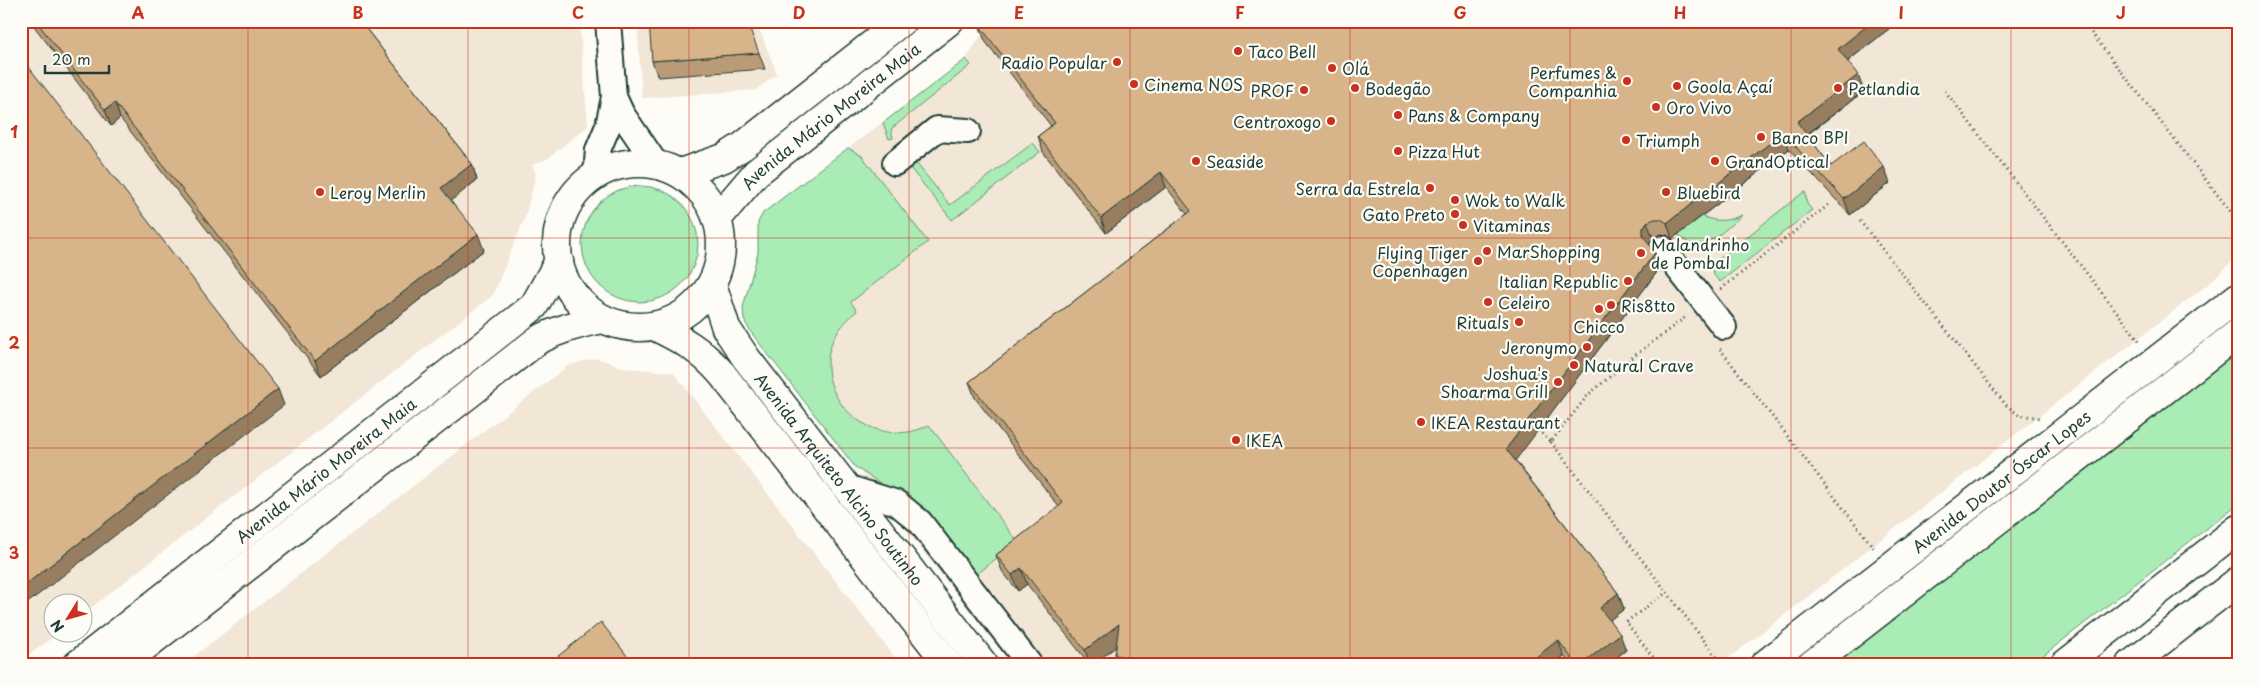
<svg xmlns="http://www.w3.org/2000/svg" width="2259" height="686" font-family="'Playpen Sans',sans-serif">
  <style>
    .built { fill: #f2e6d6 }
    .green { fill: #aaecb5; stroke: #649474 }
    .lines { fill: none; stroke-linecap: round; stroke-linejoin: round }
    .minor-casing { stroke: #1f3d34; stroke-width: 28 }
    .major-casing { stroke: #1f3d34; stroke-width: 31 }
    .highway-casing { stroke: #1f3d34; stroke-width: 31 }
    .path { stroke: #1f3d34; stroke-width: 3; stroke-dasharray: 1 4; stroke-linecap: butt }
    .minor { stroke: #fdfcf7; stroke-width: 24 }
    .major { stroke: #fdfcf7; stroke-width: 28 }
    .highway { stroke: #fdfcf7; stroke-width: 28 }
    .wall { fill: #ba9b77; stroke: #1f3d34 }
    .shaded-wall { fill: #977e61; stroke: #1f3d34 }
    .building { fill: #d8b48a; stroke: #1f3d34 }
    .grid { fill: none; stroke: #c8321e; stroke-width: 1; stroke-opacity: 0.55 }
    .poi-dot { fill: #c8321e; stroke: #fdfcf7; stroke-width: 2 }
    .labels { text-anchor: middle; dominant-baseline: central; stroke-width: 4.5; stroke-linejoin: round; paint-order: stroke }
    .poi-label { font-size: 16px; fill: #1f3d34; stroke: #fdfcf7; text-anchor: start }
    .street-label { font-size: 16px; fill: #1f3d34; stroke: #fdfcf7 }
    .neatline { fill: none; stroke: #c8321e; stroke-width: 2 }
    .grid-label { font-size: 16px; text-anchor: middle; font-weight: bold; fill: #c8321e }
  </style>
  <rect width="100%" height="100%" fill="#fdfcf7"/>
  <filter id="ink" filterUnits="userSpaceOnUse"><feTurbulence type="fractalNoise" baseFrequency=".02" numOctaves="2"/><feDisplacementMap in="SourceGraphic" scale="10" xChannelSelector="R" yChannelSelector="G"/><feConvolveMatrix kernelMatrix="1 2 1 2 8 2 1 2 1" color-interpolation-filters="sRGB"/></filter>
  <g filter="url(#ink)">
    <!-- built -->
    <g class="built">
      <path d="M21 21H579L588 126 547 159 532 165 536 175 525 217 493 295 83 614 82 604H52V634H57L21 661Z"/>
      <path d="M637 21H756L777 74 756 90 642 98Z"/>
      <path d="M1001 21H2238V256L2207 285 1720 665H1012L750 331 744 320 743 307 758 253V222L763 213 966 59 980 37Z"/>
      <path d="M597 358 625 368 673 372 901 665H183L569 365Z"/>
    </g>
    <!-- green -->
    <g class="green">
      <path d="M966 59 971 65 891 129 893 138 889 139 883 123Z"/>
      <path d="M1033 143 1040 152 952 220 911 169V166L917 164 950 205Z"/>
      <path d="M848 148 862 156 928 242 851 302 857 311C845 321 832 336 829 352 819 408 880 451 929 425L1017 541 974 577 914 505 855 467 750 331 744 320 743 307 758 253V222L763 213Z"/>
      <circle cx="640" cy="244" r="58"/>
      <path d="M1805 191 1807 204 1812 210 1720 282 1713 274 1712 267 1715 262Z"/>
      <path d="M1742 215C1730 225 1712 245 1695 245 1689 244 1683 239 1678 235L1702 216C1716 223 1728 221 1742 215Z"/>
      <path d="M2238 348V504L2031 665H1831Z"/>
    </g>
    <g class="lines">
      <defs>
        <g id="minor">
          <path d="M614 97 622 114 656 164"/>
          <path d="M895 163 937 129 968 131"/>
          <path d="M596 174 598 150 608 126 614 97 608 21"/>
          <path d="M1662 248 1724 327"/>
          <path d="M846 487 897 503 920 522 1030 665"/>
        </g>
        <g id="major">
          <circle cx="639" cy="245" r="82"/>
          <path d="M680 173 724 158 743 146 902 21"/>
          <path id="s1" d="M717 219 756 173 949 21"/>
          <path id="s2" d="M712 284 726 328 746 358 984 665"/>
          <path d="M654 326C683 340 701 350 722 374L949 665"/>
          <path id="s3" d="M77 665 534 306 559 261"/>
          <path d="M121 665 538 340C559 329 580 323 603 319"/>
          <path id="s4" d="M1764 665 2238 297"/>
          <path d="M1811 665 2238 333"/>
        </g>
        <g id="highway">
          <path d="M2064 665 2238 529"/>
          <path d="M2130 665 2238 581"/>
        </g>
      </defs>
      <!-- minor casing -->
      <use href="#minor" class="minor-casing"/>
      <!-- major casing -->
      <use href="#major" class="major-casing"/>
      <!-- highway casing -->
      <use href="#highway" class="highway-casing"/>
      <!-- path -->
      <g class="path">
        <path d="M2082 21 2238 221"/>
        <path d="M1945 91 2141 343"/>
        <path d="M1860 221 2006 405 2019 415 2040 418"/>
        <path d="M1721 289 1831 203"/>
        <path d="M1720 349 1874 548"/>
        <path d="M1538 430 1551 442 1588 395 1638 353 1687 316"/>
        <path d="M1551 442 1723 665"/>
        <path d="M1659 665 1626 622 1667 592"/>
      </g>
      <!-- minor -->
      <use href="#minor" class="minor"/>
      <!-- major -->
      <use href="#major" class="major"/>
      <!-- highway -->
      <use href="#highway" class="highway"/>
    </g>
    <!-- wall -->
    <g class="wall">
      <path d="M30 21H360L472 164 477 180 451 200 484 250 321 376 120 118 111 126Z"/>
      <path d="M984 21H1899L1848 61 1864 91 1807 135 1831 166 1890 183 1850 215 1789 149 1672 239 1667 235 1661 234 1653 238 1649 244 1660 268 1515 460 1618 593 1624 609 1609 620 1626 650 1607 665H1571L1564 656 1552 665H1119L1115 655 1116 646 1092 665H1090L1027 584 1018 591 1002 571 996 555 1059 507 975 398 969 382 1187 214 1166 187 1106 233 1043 152 1038 136 1051 126 985 41 979 25Z"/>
      <path d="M759 53 765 69 658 77 652 61Z"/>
    </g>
    <!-- shaded-wall -->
    <g class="shaded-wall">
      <path d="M1873 21H1899L1844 64 1838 49Z"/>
      <path d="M1858 75 1864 91 1802 138 1797 122Z"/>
      <path d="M115 103 120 118 111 126 105 110Z"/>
      <path d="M1783 133 1789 149 1672 239 1667 223Z"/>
      <path d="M472 164 477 180 447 204 441 188Z"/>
      <path d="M1884 167 1890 183 1850 215 1844 199Z"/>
      <path d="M1161 172 1166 187 1106 233 1101 218Z"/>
      <path d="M1647 222 1653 238 1649 243V250L1643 235V228Z"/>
      <path d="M478 234 484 250 321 376 315 361Z"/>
      <path d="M1655 253 1660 268 1512 465 1506 449Z"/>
      <path d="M278 389 284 405 21 608V588Z"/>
      <path d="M1021 568 1027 584 1018 591 1012 575Z"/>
      <path d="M1618 593 1624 609 1605 624 1600 608Z"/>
      <path d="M1119 624 1125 640 1092 665H1090L1085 650Z"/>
      <path d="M1620 634 1626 650 1607 665H1581Z"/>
      <path d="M1558 640 1564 656 1552 665H1526Z"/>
    </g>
    <!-- building -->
    <g class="building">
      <path d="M36 21H360L472 164 441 188 478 234 315 361 115 103 105 110Z"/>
      <path d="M649 21H747L759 53 652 61Z"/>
      <path d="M984 21H1873L1838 49 1858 75 1797 122 1831 166 1864 141 1884 167 1844 199 1783 133 1667 223 1661 219H1655L1647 222 1643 228V235L1655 253 1506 449 1618 593 1600 608 1620 634 1581 665H1577L1558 640 1526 665H1126L1127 657 1115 655 1119 624 1085 650 1021 568 1012 575 996 555 1063 503 969 382 1191 211 1161 172 1101 218 1038 136 1055 123 979 25Z"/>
      <path d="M21 57 278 389 21 588Z"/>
      <path d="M601 622 634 665H563L557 657Z"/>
    </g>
  </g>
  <!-- grid -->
  <path class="grid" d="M248 21V665M468 21V665M689 21V665M909 21V665M1130 21V665M1350 21V665M1570 21V665M1791 21V665M2011 21V665M21 238H2238M21 448H2238"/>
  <!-- markers -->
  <g class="poi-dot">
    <circle cx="1238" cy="51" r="5"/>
    <circle cx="1117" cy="62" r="5"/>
    <circle cx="1332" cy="68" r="5"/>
    <circle cx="1627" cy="81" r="5"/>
    <circle cx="1134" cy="84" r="5"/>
    <circle cx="1677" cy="86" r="5"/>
    <circle cx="1355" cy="88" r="5"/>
    <circle cx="1838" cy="88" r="5"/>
    <circle cx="1304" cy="90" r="5"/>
    <circle cx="1656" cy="107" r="5"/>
    <circle cx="1398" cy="115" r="5"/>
    <circle cx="1331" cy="121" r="5"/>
    <circle cx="1761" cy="137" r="5"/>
    <circle cx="1626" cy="140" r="5"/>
    <circle cx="1398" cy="151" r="5"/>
    <circle cx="1196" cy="161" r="5"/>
    <circle cx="1715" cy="161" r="5"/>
    <circle cx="1430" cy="188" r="5"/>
    <circle cx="320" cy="192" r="5"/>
    <circle cx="1666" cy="192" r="5"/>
    <circle cx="1455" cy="200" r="5"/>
    <circle cx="1455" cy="214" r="5"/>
    <circle cx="1463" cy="225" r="5"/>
    <circle cx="1487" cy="251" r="5"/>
    <circle cx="1641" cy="253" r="5"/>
    <circle cx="1478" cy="261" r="5"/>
    <circle cx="1628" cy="281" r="5"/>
    <circle cx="1488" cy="302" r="5"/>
    <circle cx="1611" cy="305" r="5"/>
    <circle cx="1599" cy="309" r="5"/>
    <circle cx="1519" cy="322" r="5"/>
    <circle cx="1587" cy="347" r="5"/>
    <circle cx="1574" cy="365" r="5"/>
    <circle cx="1558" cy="382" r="5"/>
    <circle cx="1421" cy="422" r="5"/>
    <circle cx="1236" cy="440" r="5"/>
  </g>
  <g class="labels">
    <!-- poi labels -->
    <g class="poi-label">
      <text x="1248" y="51">Taco Bell</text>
      <text x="1107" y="62" text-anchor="end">Radio Popular</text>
      <text x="1342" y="68">Olá</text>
      <text x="1617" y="72" text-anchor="end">Perfumes &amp;<tspan x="1617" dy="18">Companhia</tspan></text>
      <text x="1144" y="84">Cinema NOS</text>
      <text x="1687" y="86">Goola Açaí</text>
      <text x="1365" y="88">Bodegão</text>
      <text x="1848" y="88">Petlandia</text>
      <text x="1294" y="90" text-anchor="end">PROF</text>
      <text x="1666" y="107">Oro Vivo</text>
      <text x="1408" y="115">Pans &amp; Company</text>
      <text x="1321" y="121" text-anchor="end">Centroxogo</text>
      <text x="1771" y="137">Banco BPI</text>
      <text x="1636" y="140">Triumph</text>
      <text x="1408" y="151">Pizza Hut</text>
      <text x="1206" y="161">Seaside</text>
      <text x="1725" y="161">GrandOptical</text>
      <text x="1420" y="188" text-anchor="end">Serra da Estrela</text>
      <text x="330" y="192">Leroy Merlin</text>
      <text x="1676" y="192">Bluebird</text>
      <text x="1465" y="200">Wok to Walk</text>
      <text x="1445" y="214" text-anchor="end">Gato Preto</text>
      <text x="1473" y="225">Vitaminas</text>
      <text x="1651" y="244">Malandrinho<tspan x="1651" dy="18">de Pombal</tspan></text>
      <text x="1497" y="251">MarShopping</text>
      <text x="1468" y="252" text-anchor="end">Flying Tiger<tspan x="1468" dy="18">Copenhagen</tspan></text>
      <text x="1618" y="281" text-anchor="end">Italian Republic</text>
      <text x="1498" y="302">Celeiro</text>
      <text x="1621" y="305">Ris8tto</text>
      <text x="1509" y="322" text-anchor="end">Rituals</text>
      <text x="1599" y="326" text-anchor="middle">Chicco</text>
      <text x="1577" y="347" text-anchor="end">Jeronymo</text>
      <text x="1584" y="365">Natural Crave</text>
      <text x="1548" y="373" text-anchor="end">Joshua's<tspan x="1548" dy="18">Shoarma Grill</tspan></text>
      <text x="1431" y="422">IKEA Restaurant</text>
      <text x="1246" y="440">IKEA</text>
    </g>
    <!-- street labels -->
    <g class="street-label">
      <text stroke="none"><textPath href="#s1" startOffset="154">Avenida Mário Moreira Maia</textPath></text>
      <text stroke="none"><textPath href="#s3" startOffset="316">Avenida Mário Moreira Maia</textPath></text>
      <text stroke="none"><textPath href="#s2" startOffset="235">Avenida Arquiteto Alcino Soutinho</textPath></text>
      <text stroke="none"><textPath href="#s4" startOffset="300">Avenida Doutor Óscar Lopes</textPath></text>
    </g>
  </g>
  <!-- margin -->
  <rect width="2259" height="686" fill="none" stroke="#fdfcf7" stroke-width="55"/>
  <!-- north arrow -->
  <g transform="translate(68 618) rotate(233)"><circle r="24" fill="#fdfcf7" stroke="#a4b0a9"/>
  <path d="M0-4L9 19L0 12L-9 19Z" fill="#c8321e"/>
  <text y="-8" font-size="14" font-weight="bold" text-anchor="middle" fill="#1f3d34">N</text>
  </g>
  <!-- scale -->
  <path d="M45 65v8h64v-8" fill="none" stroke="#1f3d34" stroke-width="2.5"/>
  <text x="52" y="65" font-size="15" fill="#1f3d34" stroke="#fdfcf7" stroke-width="4" paint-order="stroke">20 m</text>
  <rect x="28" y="28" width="2204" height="630" class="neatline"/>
  <g class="grid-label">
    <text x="138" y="19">A</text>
    <text x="358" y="19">B</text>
    <text x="578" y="19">C</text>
    <text x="799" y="19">D</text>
    <text x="1019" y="19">E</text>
    <text x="1240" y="19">F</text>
    <text x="1460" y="19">G</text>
    <text x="1680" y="19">H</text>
    <text x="1901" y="19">I</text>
    <text x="2121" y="19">J</text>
    <text x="14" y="138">1</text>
    <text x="14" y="349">2</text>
    <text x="14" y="559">3</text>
  </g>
</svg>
